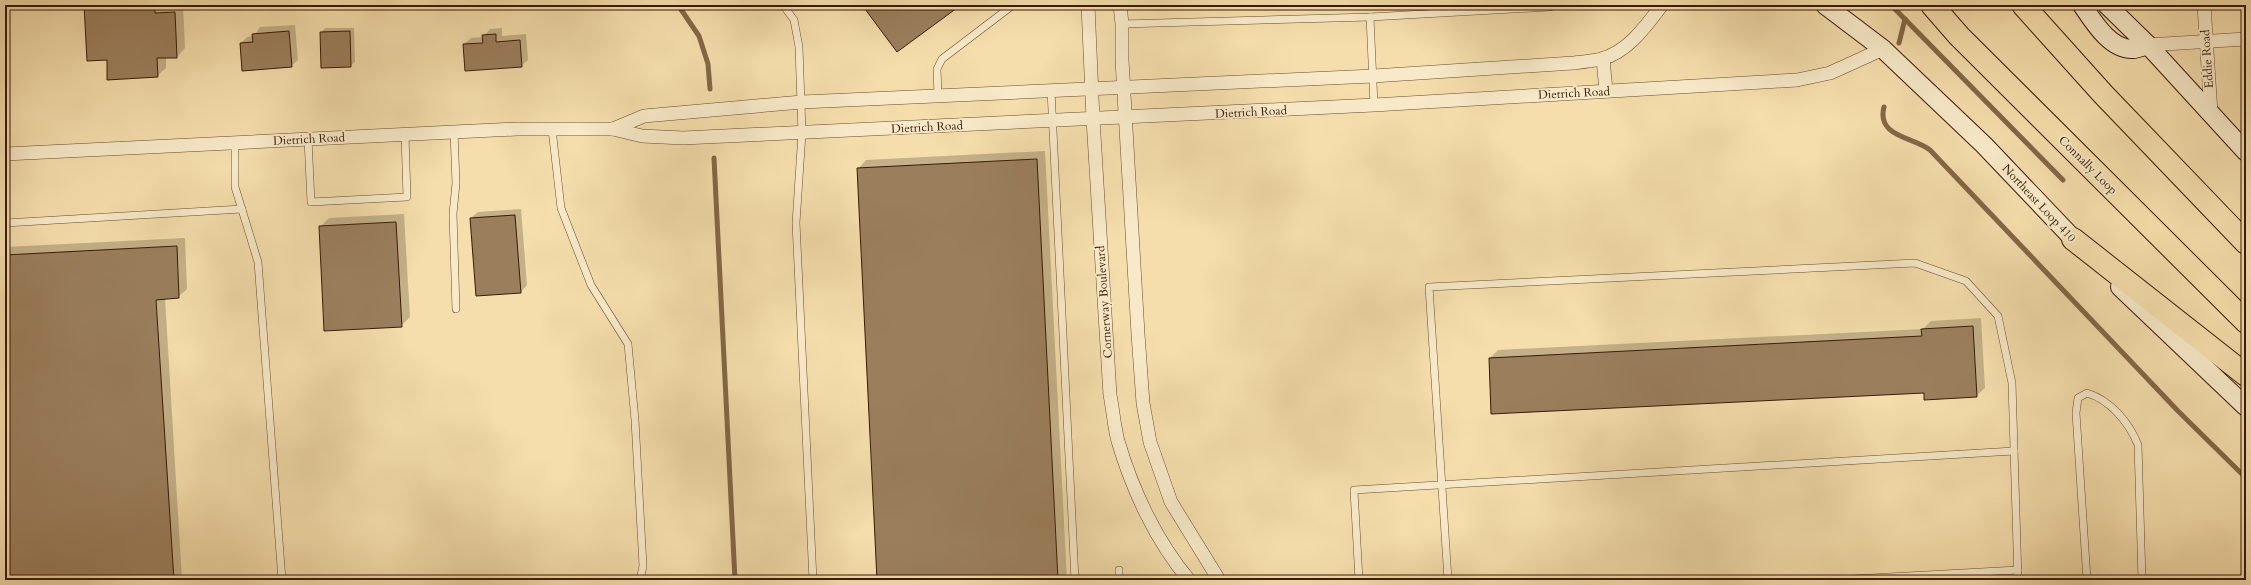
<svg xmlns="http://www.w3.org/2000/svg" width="2251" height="585" font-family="Cardo,serif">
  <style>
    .shadow { fill: #0003 }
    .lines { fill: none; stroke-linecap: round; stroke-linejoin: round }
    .stream { stroke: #846748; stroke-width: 5 }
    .building { fill: #9b7f5d; stroke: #3a1907 }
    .lane-casing { stroke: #694a30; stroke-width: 8 }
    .street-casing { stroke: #694a30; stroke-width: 14 }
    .secondary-casing { stroke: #3a1907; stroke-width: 20 }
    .highway-casing { stroke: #3a1907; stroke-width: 24 }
    .lane { stroke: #f8eac9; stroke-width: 7 }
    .street { stroke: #f8eac9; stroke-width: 13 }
    .secondary { stroke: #f8eac9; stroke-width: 18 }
    .highway { stroke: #f5deac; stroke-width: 22 }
    .labels { text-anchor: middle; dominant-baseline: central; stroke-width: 3.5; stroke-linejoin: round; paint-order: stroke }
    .street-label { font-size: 12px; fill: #3a1907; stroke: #f8eac9 }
  </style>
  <rect width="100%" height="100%" fill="#f5deac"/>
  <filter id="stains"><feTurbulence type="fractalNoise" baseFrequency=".005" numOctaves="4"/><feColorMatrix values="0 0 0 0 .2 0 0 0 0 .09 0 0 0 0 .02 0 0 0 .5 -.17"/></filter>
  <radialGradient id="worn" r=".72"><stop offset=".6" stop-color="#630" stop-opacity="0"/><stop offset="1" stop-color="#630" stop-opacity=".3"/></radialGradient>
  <!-- shadow -->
  <g class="shadow">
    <path d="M85 5H183L185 48 177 57H166V68L157 76 108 59Z"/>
    <path d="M295 25 298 60 291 66 241 43 247 37 254 36 260 27Z"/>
    <path d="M325 28H354L355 62 350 66 321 33Z"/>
    <path d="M502 28V36L526 34 528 60 521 66 464 44 471 38 483 37 490 29Z"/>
    <path d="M1045 151 1067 580H878L858 169 866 160Z"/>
    <path d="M521 209 527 285 521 292 471 218 478 212Z"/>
    <path d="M404 214 410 317 401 326 320 227 329 218Z"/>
    <path d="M185 238 187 289 178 297 165 298 182 580H5V247Z"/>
    <path d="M1981 318 1985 388 1976 396 1490 358 1498 350 1923 329 1931 321Z"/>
  </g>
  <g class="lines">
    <!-- stream -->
    <g class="stream">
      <path d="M678 5 699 36 708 64 710 89"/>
      <path d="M1891 5 2063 180"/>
      <path d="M1899 43 1905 19"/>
      <path d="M1884 107C1876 137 1914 137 1930 150L2178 411 2246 478"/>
      <path d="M714 158 735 580"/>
    </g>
  </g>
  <!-- building -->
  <g class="building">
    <path d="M84 5H155V13L175 12 177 58H157L158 77 107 80V60L87 61Z"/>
    <path d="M862 5H961L897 52Z"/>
    <path d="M289 31 292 67 242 71 240 43 253 42 252 34Z"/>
    <path d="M350 31 351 67 321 68 320 32Z"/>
    <path d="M496 34V42L520 40 522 67 465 71 463 44 483 43 482 35Z"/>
    <path d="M1037 159 1058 580H877L857 168Z"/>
    <path d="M515 215 521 293 476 296 470 218Z"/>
    <path d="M396 222 402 327 324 331 319 226Z"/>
    <path d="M177 246 179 298 156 300 174 580H5V255Z"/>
    <path d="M1973 326 1977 397 1924 400V393L1491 414 1489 358 1922 336 1921 329Z"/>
  </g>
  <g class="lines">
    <defs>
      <g id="lane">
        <path d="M783 5 794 20 799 47 802 133 796 223 813 580"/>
        <path d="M1370 17 1374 105"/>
        <path d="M1122 24 1370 17 1550 7"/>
        <path d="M1051 90 1075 580"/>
        <path d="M938 95 937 69 942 59 1013 5"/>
        <path d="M552 129 561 208 591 285 628 344 635 420 643 566 640 580"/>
        <path d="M454 132 456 183 453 214 456 309"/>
        <path d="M308 139 311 202 407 197 405 135"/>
        <path d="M235 143V187L258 262 282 580"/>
        <path d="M5 223 242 209"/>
        <path d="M1119 570V580"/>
        <path d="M1359 580 1354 490 2014 451"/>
        <path d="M1448 580 1429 287 1915 263 1966 281 1998 316 2012 383 2018 580"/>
        <path d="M1834 580 2018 570"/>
        <path d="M2087 580 2076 413 2078 398 2087 393C2110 400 2129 422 2138 445L2142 580"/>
      </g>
      <g id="street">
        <path d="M1088 5 1093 119 1110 395C1113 410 1114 426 1118 441 1132 489 1156 541 1189 580"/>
        <path d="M1120 5 1122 24V60L1138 334 1143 403 1150 442 1171 502 1219 580"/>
        <path d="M2204 5 2211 113"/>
        <path d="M2148 45 2246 39"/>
        <path d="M1603 59 1606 91"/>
        <path d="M613 129 644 116 802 102 1373 76 1573 63C1582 62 1592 61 1601 59 1628 52 1646 26 1662 5"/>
        <path d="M5 154 517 129H613L642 136 683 138 1374 105 1797 80 1830 73 1883 49"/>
      </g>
      <g id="secondary">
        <path d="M1825 5 1883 49 1984 145 2083 249"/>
        <path d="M2082 5C2093 21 2110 50 2133 49 2138 49 2144 46 2148 45"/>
        <path d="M2107 5 2148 45 2246 152"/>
        <path d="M2120 287 2246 407"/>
      </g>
      <g id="highway">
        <path d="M1932 5 1959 36 2246 322"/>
        <path d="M2023 5 2103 94 2246 243"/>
        <path d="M2073 239 2246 375"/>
      </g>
    </defs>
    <!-- lane casing -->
    <use href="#lane" class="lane-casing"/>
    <!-- street casing -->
    <use href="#street" class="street-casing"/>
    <!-- secondary casing -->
    <use href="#secondary" class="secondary-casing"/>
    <!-- highway casing -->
    <use href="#highway" class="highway-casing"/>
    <!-- lane -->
    <use href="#lane" class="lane"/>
    <!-- street -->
    <use href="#street" class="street"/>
    <!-- secondary -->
    <use href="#secondary" class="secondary"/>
    <!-- highway -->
    <use href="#highway" class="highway"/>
  </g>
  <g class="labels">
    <!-- street labels -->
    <g class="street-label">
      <text transform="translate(2207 59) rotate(-94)">Eddie Road</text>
      <text transform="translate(1574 93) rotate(-3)">Dietrich Road</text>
      <text transform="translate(1251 112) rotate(-3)">Dietrich Road</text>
      <text transform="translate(927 127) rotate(-3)">Dietrich Road</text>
      <text transform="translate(309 139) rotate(-3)">Dietrich Road</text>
      <text transform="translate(2088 165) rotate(45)">Connally Loop</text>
      <text transform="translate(2039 203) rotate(47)">Northeast Loop 410</text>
      <text transform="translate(1104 302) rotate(-94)">Cornerway Boulevard</text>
    </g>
  </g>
  <!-- margin -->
  <rect width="2251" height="585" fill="none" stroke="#f5deac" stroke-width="20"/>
  <rect x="6" y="6" width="2239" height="573" fill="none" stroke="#3a1907" stroke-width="2"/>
  <rect x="10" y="10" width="2231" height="565" fill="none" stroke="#3a1907"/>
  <rect width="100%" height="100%" filter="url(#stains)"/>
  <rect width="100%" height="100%" fill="url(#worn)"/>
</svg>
